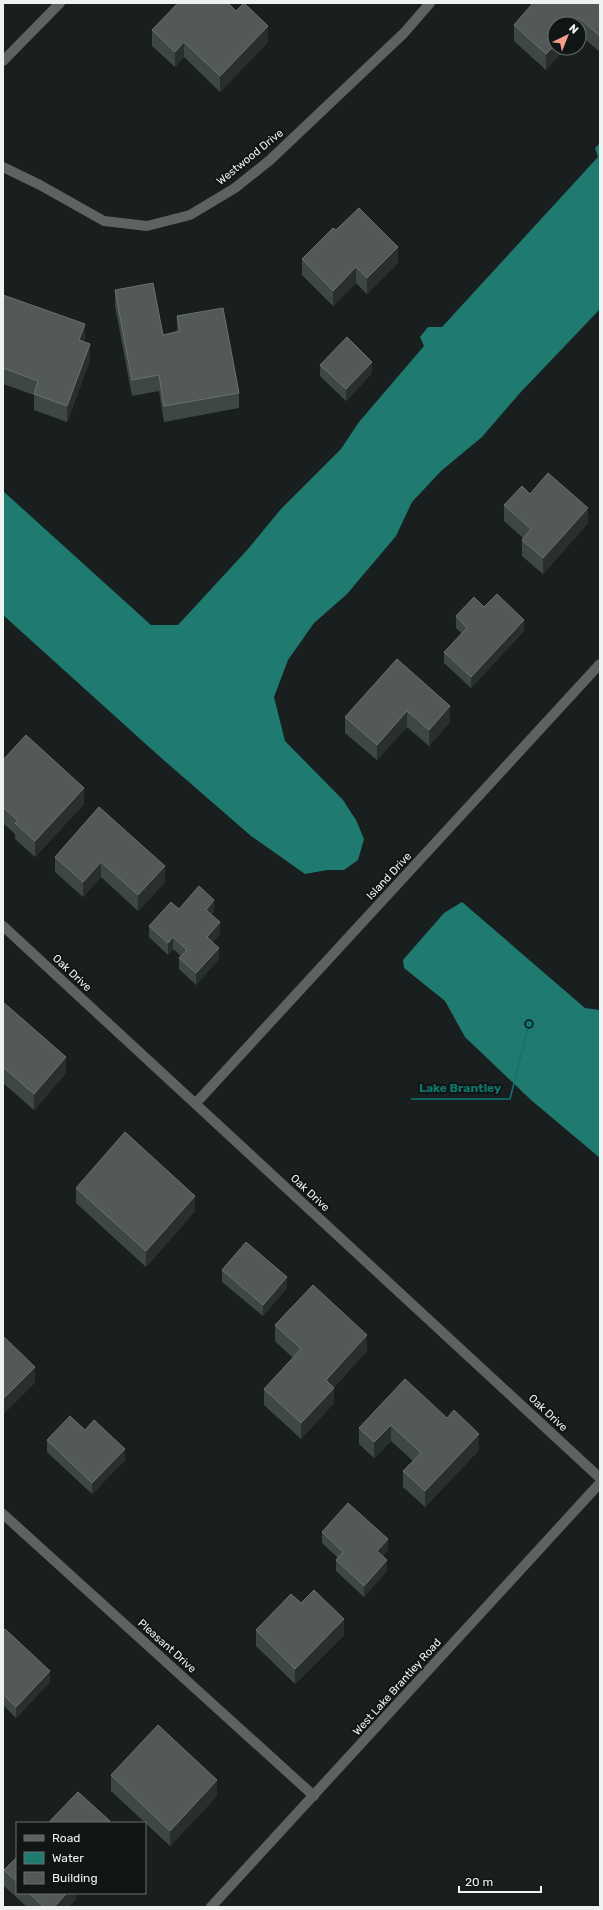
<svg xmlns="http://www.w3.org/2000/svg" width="603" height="1910" font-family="Rubik,sans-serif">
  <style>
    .water { fill: #1f7a70 }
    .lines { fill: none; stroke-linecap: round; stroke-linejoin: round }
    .street { stroke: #5e6262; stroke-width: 10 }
    .wall { fill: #3f4746 }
    .shaded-wall { fill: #282f2e }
    .building { fill: #525958; stroke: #6a7270 }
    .labels { text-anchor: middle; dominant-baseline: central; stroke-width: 4; stroke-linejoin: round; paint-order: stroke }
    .street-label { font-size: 11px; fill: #eef3f2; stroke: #0f1615 }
    .leader { fill: none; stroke: #0f766e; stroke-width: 1.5 }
    .callout-dot { fill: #0f766e; stroke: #0f1615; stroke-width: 1.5 }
    .callout-label { font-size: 12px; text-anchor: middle; font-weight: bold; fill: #0f766e; stroke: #0f1615; stroke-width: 4; stroke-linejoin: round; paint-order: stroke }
  </style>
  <rect width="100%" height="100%" fill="#181f1e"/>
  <!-- water -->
  <g class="water">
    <path d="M600 143V309L519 394 482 437 441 471 412 502 396 536 347 594 314 623 288 660 274 697 285 741 343 800 356 820 364 839 358 860 344 870H327L305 874 251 836 159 756 3 615V491L151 625H178L248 549 281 509 341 449 359 422 424 346 420 337 428 327H442L598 157 595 148Z"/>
    <path d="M462 902 585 1008 600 1010V1158L531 1100 465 1037 445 1001 404 968 403 960 444 913Z"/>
  </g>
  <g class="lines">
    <!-- street -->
    <g class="street">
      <path d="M3 61 60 3"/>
      <path d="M3 167 40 185 104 221 147 226 190 215 235 188 270 160 404 33 430 3"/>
      <path d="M3 926 600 1478"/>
      <path d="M196 1103 600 664"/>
      <path d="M3 1514 314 1796"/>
      <path d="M211 1907 600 1483"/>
    </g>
  </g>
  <!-- wall -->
  <g class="wall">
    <path d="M600 3V52L579 34V24H555L546 70 514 41V25Z"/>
    <path d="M152 30 268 42 220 92 184 57 175 67 152 46Z"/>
    <path d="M336 230 398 263 367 294 356 283 333 306 302 275V259Z"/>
    <path d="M115 290 163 335 177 332V316L239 393V408L164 422 159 391 132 396 115 306Z"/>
    <path d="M3 295 85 340 84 342 90 360 67 422 34 410V395L3 384Z"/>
    <path d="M320 365 372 373 346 401 320 376Z"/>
    <path d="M530 494 588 523 543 574 522 556V540L523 538 504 521V505Z"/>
    <path d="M484 607 524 631 471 688 444 663V652L462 634 456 628V616Z"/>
    <path d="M397 659 450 722 429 746 407 727 377 760 345 733V717Z"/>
    <path d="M3 760 84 804 35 857 15 839V834L3 823Z"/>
    <path d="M99 807 165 882 138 911 101 877 83 897 55 872V857Z"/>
    <path d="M179 909 214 911 211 915 220 934 212 942 219 959 196 985 179 969V958L181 956 173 949 168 955 149 937V926Z"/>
    <path d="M3 1002 66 1073 34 1110 3 1083Z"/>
    <path d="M76 1188 195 1211 146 1267 76 1203Z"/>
    <path d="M222 1270 287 1288 263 1316 222 1282Z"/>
    <path d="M275 1325 367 1351 334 1387V1403L301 1439 264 1405V1389L293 1358 275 1341Z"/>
    <path d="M405 1379 479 1450 425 1507 403 1487V1471L413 1461 391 1441 374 1458 359 1444V1428Z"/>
    <path d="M85 1430 125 1460 92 1494 47 1452V1440Z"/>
    <path d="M322 1532 388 1550 383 1556 387 1571 364 1597 336 1571V1560L338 1558 322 1543Z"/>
    <path d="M301 1603 344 1635 295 1684 256 1646V1630Z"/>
    <path d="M3 1631 50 1682 16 1718 3 1705Z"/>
    <path d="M111 1775 217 1796 170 1846 111 1791Z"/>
    <path d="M17 1857V1893H76V1899L68 1907H27L4 1886V1870Z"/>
  </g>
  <!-- shaded-wall -->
  <g class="shaded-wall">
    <path d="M579 18V24H573Z"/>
    <path d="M268 26V42L220 92V76Z"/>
    <path d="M184 42V57L175 67V52Z"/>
    <path d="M555 45V48H566L546 70V54Z"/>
    <path d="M398 247V263L367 294V278Z"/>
    <path d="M356 267V283L333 306V291Z"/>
    <path d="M85 324V340L79 356V340Z"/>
    <path d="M90 344V360L67 422V406Z"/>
    <path d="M372 362V373L346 401V389Z"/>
    <path d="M588 508V523L543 574V558Z"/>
    <path d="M524 620V631L471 688V677Z"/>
    <path d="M450 706V722L429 746V730Z"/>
    <path d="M407 711V727L377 760V745Z"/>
    <path d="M84 788V804L35 857V841Z"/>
    <path d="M101 862V877L83 897V882Z"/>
    <path d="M165 866V882L138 911V895Z"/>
    <path d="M214 900V911L206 921V910Z"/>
    <path d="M220 922V934L207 948V937Z"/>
    <path d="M173 937V949L168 955V943Z"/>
    <path d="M219 948V959L196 985V973Z"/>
    <path d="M66 1057V1073L34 1110V1094Z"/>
    <path d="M195 1196V1211L146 1267V1251Z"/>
    <path d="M287 1277V1288L263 1316V1305Z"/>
    <path d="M367 1335V1351L326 1395V1380Z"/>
    <path d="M35 1367V1383L3 1415V1399Z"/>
    <path d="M334 1388V1403L301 1439V1423Z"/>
    <path d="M391 1425V1441L374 1458V1442Z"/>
    <path d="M479 1434V1450L425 1507V1491Z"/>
    <path d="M125 1449V1460L92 1494V1483Z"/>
    <path d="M388 1539V1550L377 1562V1551Z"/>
    <path d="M387 1560V1571L364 1597V1586Z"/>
    <path d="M344 1619V1635L295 1684V1669Z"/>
    <path d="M50 1671V1682L16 1718V1707Z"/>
    <path d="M217 1780V1796L170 1846V1831Z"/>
    <path d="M67 1893H76V1899L68 1907H54Z"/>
  </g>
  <!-- building -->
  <g class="building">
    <path d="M178 3H228L236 11 244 3 268 26 220 76 184 42 175 52 152 30Z"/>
    <path d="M533 3H600V36L579 18 573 24H555V45L546 54 514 25Z"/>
    <path d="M359 208 398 247 367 278 356 267 333 291 302 259 333 228 336 230Z"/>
    <path d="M153 283 163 335 180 331 177 316 223 308 239 393 164 406 159 375 132 380 115 290Z"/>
    <path d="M3 295 85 324 79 340 90 344 67 406 34 394 38 381 3 368Z"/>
    <path d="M347 337 372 362 346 389 320 365Z"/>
    <path d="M548 473 588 508 543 558 522 540 531 529 504 505 522 486 530 494Z"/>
    <path d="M497 594 524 620 471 677 444 652 467 628 456 616 474 597 484 607Z"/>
    <path d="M397 659 450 706 429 730 407 711 377 745 345 717Z"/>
    <path d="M26 735 84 788 35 841 15 823 18 821 3 807V760Z"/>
    <path d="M99 807 165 866 138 895 101 862 83 882 55 857Z"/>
    <path d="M199 886 214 900 206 910 220 922 207 937 219 948 196 973 179 958 187 950 173 937 168 943 149 926 171 902 179 909Z"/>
    <path d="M3 1002 66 1057 34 1094 3 1067Z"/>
    <path d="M125 1132 195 1196 146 1251 76 1188Z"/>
    <path d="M246 1242 287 1277 263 1305 222 1270Z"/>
    <path d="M313 1285 367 1335 326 1380 334 1388 301 1423 264 1389 301 1349 275 1325Z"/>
    <path d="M3 1336 35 1367 3 1399Z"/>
    <path d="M405 1379 447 1418 454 1410 479 1434 425 1491 403 1471 421 1453 391 1425 374 1442 359 1428Z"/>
    <path d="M70 1416 85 1430 94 1420 125 1449 92 1483 47 1440Z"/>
    <path d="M348 1503 388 1539 377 1551 387 1560 364 1586 336 1560 343 1552 322 1532Z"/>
    <path d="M314 1590 344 1619 295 1669 256 1630 291 1594 301 1603Z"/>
    <path d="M5 1629 50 1671 16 1707 3 1694V1631Z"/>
    <path d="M158 1725 217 1780 170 1831 111 1775Z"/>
    <path d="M78 1792 110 1821 108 1823H48Z"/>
    <path d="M17 1857V1882L4 1870Z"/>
    <path d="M29 1893H67L54 1907H44Z"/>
  </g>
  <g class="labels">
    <!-- street labels -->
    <g class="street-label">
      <text transform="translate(250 157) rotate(-39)">Westwood Drive</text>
      <text transform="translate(389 876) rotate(-47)">Island Drive</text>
      <text transform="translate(72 973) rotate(43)">Oak Drive</text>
      <text transform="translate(310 1193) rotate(43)">Oak Drive</text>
      <text transform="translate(548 1413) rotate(43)">Oak Drive</text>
      <text transform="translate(167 1646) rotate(42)">Pleasant Drive</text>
      <text transform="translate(397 1687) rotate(-48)">West Lake Brantley Road</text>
    </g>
  </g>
  <!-- callouts -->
  <path class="leader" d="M529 1024L510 1099H411"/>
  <circle class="callout-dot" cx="529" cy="1024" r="4"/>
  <g class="callout-label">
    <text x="460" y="1092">Lake Brantley</text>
  </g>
  <!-- border -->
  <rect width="603" height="1910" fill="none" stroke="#eef3f2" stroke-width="8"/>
  <!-- legend -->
  <rect x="16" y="1822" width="130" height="72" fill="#0f1615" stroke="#686e6d"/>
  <rect x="24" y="1835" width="20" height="6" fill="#5e6262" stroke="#686e6d"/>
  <text x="52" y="1842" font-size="12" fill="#eef3f2">Road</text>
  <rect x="24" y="1852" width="20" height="12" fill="#1f7a70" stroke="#686e6d"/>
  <text x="52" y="1862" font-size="12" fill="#eef3f2">Water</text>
  <rect x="24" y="1872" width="20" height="12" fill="#525958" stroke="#686e6d"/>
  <text x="52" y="1882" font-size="12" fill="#eef3f2">Building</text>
  <!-- north arrow -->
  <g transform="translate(567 36) rotate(43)"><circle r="19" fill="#0f1615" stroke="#686e6d"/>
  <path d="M0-3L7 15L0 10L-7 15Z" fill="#f49e89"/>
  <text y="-6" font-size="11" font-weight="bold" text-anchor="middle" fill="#eef3f2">N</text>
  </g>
  <!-- scale -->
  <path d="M459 1886v6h82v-6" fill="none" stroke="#eef3f2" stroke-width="2"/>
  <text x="465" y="1886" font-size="12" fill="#eef3f2" stroke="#0f1615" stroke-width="3" paint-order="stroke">20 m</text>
</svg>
